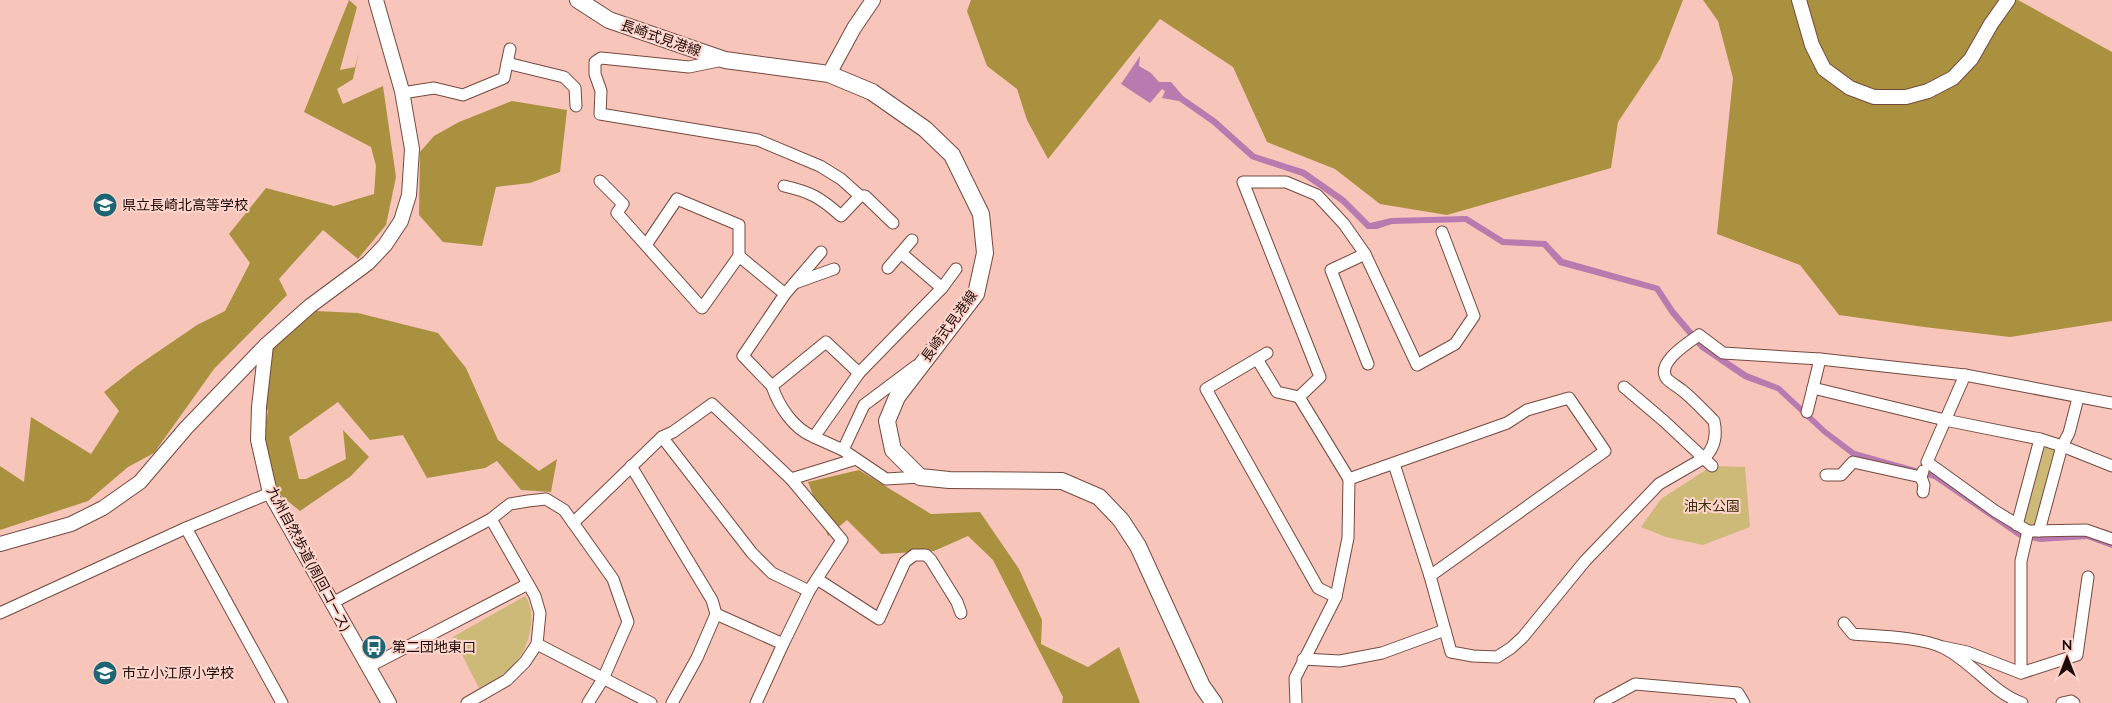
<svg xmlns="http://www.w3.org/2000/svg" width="2112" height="703" font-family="Mulish,'Noto Sans JP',sans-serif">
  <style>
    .green { fill: #cdb978 }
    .forest { fill: #aa913f }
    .water { fill: #b97aaf }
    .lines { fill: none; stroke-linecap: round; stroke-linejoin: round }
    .minor-casing { stroke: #744940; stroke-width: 13 }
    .tertiary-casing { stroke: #744940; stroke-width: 16 }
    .secondary-casing { stroke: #744940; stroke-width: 18 }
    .minor { stroke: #fff; stroke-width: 11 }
    .tertiary { stroke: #fff; stroke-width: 14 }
    .secondary { stroke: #fff; stroke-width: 16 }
    .labels { text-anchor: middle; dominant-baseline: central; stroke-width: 4; stroke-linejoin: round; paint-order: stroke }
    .street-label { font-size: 14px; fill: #1c0b08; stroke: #ffd5cc }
    .poi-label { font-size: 14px; fill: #1c0b08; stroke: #ffd5cc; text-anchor: start }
    .park-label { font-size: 14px; fill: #392e09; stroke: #ffd5cc }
  </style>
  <rect width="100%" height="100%" fill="#f8c5ba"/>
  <!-- green -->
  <g class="green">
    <path d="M2043 447 2057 451 2034 526 2023 522Z"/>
    <path d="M1712 466 1745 467 1750 527 1703 545 1666 537 1641 527 1661 499Z"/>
    <path d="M525 596C538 613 529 646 517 661 507 674 492 681 479 688L453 637Z"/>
  </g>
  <!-- forest -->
  <g class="forest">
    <path d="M349 0 357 7 340 70 355 67 359 52 353 79 337 89 343 104 383 86 396 177 386 225 358 259 323 230 279 279 287 295 214 369 154 453 128 467 88 501 0 530V466L24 482 31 417 91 454 119 411 104 392 137 366 197 325 225 311 250 263 229 234 266 188 334 206 374 194 376 166 371 147 304 112Z"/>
    <path d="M971 0H1683L1660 59 1618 122 1611 168 1447 215 1380 204 1335 169 1267 142 1233 67 1160 19 1048 159 1027 120 1017 89 987 66 967 11Z"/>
    <path d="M1703 0H2018L2112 52V321L2010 337 1924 327 1839 315 1800 265 1717 234 1733 78 1718 21Z"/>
    <path d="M512 101 567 110 560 172 530 183 496 187 482 246 443 242 419 215 420 152 434 136 459 122Z"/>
    <path d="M316 311 358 313 438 333 466 368 498 440 539 471 557 459 551 492 521 490 497 461 485 468 427 478 403 435 370 440 338 402 289 437 299 479H306L346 459 343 430 369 457 351 476 300 511 278 493 261 445 268 411 259 395 263 357Z"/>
    <path d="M859 470 931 514 980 512 1019 569 1042 620 1041 644 1088 667 1119 647 1140 703H1062L1063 697 993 560 968 536 934 551 881 554 847 520 828 536 808 482Z"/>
  </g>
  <!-- water -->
  <path class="water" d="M1140 56 1139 66 1151 73 1159 82H1171L1183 96 1216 119 1255 154 1305 170 1345 198 1370 223 1391 218 1467 216 1504 239 1546 241 1563 259 1659 286 1675 310 1704 344 1747 373 1780 386 1827 430 1855 451 1937 474 2021 531 2088 533 2112 542V548L2087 539 2040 542 2018 537 1934 479 1853 457 1823 434 1777 391 1744 379 1700 349 1670 314 1655 291 1559 265 1543 247 1502 245 1465 222 1392 224 1377 229H1367L1341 203 1302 176 1251 159 1212 124 1179 101 1162 98 1165 91 1162 89 1150 103 1121 84Z"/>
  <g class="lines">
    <defs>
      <g id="minor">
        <path d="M723 60 689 67 601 58 595 62V74L601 91 600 114 758 140 820 166 841 179 860 196 841 216C821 198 811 192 784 186"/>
        <path d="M507 63 564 77 575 88 576 106"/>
        <path d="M402 93 434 88 463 95 504 78 510 49"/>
        <path d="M600 181 623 204 617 213 702 308 739 256 785 294 743 356 772 386 826 342 859 373 814 437 843 450"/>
        <path d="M860 196H865L893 223"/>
        <path d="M646 245 677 199 739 225V256"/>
        <path d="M1365 254 1331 270 1368 364"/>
        <path d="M888 268 912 240"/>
        <path d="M795 283 834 269"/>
        <path d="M942 288 956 269"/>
        <path d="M785 294 821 252"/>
        <path d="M1267 353 1206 389 1318 588 1336 597"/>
        <path d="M1257 359 1277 392 1299 397"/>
        <path d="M1820 359 1813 388 1945 420 2040 439 2062 446 2112 466"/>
        <path d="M916 366 864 405 843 450 886 479 920 477"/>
        <path d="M859 373 942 288 901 253"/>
        <path d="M1965 375 1927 462 1995 511 2028 531 2086 530 2112 539"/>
        <path d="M772 386C779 407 794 429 814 437"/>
        <path d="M1624 387 1664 421 1712 466"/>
        <path d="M1807 412 1813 388"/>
        <path d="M662 437 673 432 712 404 791 479 842 540 809 591"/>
        <path d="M1394 464 1430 576 1451 652 1473 656 1497 657 1511 648 1523 637 1585 561 1659 484 1704 458C1715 448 1717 435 1714 421 1704 411 1694 400 1683 391 1678 387 1671 383 1667 379 1655 363 1688 343 1699 335L1723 353 1820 359 1965 375 2112 403"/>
        <path d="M631 466 712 600 716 614 697 658 672 703"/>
        <path d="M1826 475H1841L1853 462 1921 477"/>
        <path d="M791 479 856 459"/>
        <path d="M1349 479 1299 397 1320 377 1243 182H1286L1317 195 1344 224 1365 254 1417 365 1455 344 1474 316 1442 232"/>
        <path d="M1923 492 1924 485 1921 477 1923 471"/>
        <path d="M573 523 662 437 752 553 772 573 809 591 783 644 756 703"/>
        <path d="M2017 525 2040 439"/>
        <path d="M186 528 282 703"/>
        <path d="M2039 531 2062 446 2069 433 2078 398"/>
        <path d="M817 579 879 619 905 562 914 555H926L931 560 957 602 961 613"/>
        <path d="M332 603 491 519 510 504 528 501 546 499 564 510 613 579 628 622 603 679 588 703"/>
        <path d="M0 613 186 528 270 493"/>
        <path d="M716 614 783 644"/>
        <path d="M1844 623 1853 634C1878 636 1922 637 1944 648 1972 662 1992 692 2022 703"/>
        <path d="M537 644 651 703"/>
        <path d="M1943 647 1967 652 2021 673 2077 655 2088 577"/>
        <path d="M1303 659 1340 661 1382 653 1445 630"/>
        <path d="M368 667 528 584"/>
        <path d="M2021 673V561L2028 531"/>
        <path d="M467 703 507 680 525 662 537 644 540 613 535 596 491 519"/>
        <path d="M1296 703 1295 678 1336 597 1348 538 1349 479 1507 423 1527 410 1569 398 1605 451 1430 576"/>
        <path d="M1600 703 1635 684 1738 693 1744 703"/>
        <path d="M2062 703 2071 701 2074 703"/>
      </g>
      <g id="tertiary">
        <path d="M1799 0 1812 45 1824 69 1850 88 1874 97H1906L1928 91 1953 78 1971 59 1991 24 2008 0"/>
        <path d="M829 74 854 28 873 0"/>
        <path d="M266 345 259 407 258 440 270 493 389 703"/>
        <path d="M0 544 71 524 103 508 140 482 186 428 266 345 310 306 368 263 385 245 401 221 409 195 412 149 402 91 376 0"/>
      </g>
      <path id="secondary" d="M578 0 609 20 725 60 829 74 872 92 925 129 952 155 981 214 985 253 976 294 897 397 887 421 893 450 920 477 949 480 1062 481 1099 497 1121 520 1138 546 1202 686 1214 703"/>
    </defs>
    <!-- minor casing -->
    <use href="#minor" class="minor-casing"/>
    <!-- tertiary casing -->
    <use href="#tertiary" class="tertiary-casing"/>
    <!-- secondary casing -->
    <use href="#secondary" class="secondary-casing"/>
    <!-- minor -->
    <use href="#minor" class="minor"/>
    <!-- tertiary -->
    <use href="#tertiary" class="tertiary"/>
    <!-- secondary -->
    <use href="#secondary" class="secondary"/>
  </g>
  <!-- icons -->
  <defs>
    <symbol id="school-disc" viewBox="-11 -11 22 22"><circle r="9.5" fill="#1d6573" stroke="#ffd5cc"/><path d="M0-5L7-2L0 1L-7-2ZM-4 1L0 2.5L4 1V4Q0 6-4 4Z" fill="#fff"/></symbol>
    <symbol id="bus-disc" viewBox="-11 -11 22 22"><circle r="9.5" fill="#1d6573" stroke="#ffd5cc"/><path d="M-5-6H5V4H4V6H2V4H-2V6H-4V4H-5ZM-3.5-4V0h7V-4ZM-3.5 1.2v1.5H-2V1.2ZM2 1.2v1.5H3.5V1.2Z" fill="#fff"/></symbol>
  </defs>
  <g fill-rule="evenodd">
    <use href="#school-disc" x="91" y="191" width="28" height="28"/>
    <use href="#bus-disc" x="360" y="633" width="28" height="28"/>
    <use href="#school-disc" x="91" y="659" width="28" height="28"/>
  </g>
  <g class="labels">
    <!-- street labels -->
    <g class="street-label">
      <text transform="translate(661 38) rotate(19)">長崎式見港線</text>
      <text transform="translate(949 326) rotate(-54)">長崎式見港線</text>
      <text transform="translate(309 559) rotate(62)">九州自然歩道(周回コース)</text>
    </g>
    <!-- poi labels -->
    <g class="poi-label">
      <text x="122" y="205">県立長崎北高等学校</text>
      <text x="392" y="647">第二団地東口</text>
      <text x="122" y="673">市立小江原小学校</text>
    </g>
    <!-- park labels -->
    <g class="park-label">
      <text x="1712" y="506">油木公園</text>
    </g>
  </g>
  <!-- north arrow -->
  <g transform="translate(2067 658)" stroke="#ffd5cc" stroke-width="4" paint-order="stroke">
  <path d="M0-4L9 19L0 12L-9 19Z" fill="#1c0b08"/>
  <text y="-8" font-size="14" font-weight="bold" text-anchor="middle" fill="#1c0b08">N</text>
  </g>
</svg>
